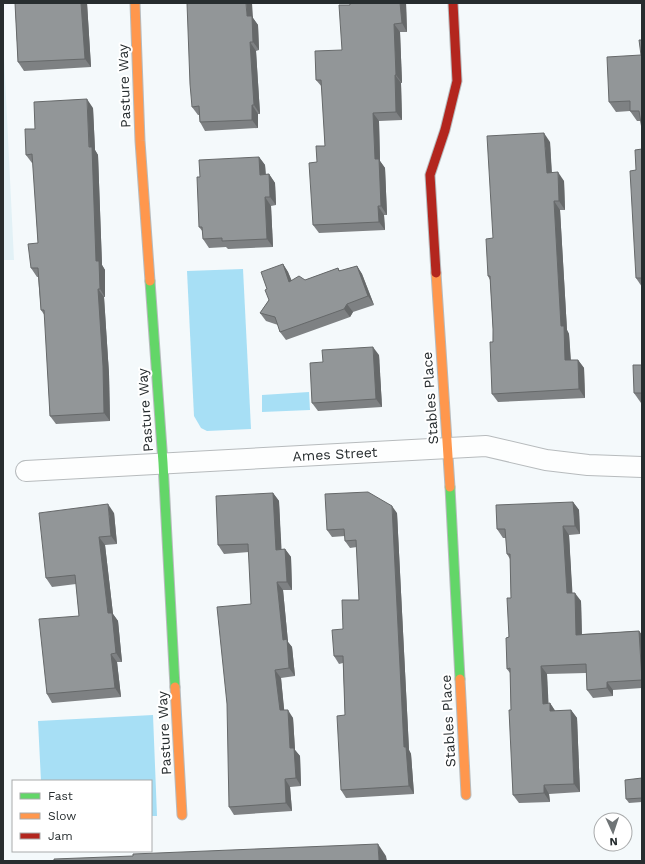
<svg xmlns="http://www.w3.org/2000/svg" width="645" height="864" font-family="'Work Sans',sans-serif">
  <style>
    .built { fill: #e2f1f6 }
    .water { fill: #a7dff5 }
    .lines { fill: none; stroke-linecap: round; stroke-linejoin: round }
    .street-casing { stroke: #b7bbbd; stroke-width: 22 }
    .fast-casing { stroke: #b7bbbd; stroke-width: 11 }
    .slow-casing { stroke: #b7bbbd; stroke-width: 11 }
    .jam-casing { stroke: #b7bbbd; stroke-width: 11 }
    .street { stroke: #fdfefe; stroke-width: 20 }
    .fast { stroke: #63d668; stroke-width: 9 }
    .slow { stroke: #ff974d; stroke-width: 9 }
    .jam { stroke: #b3261e; stroke-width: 9 }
    .wall { fill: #7e8183 }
    .shaded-wall { fill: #66696a }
    .building { fill: #929698; stroke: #66696a }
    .labels { text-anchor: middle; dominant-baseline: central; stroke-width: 4; stroke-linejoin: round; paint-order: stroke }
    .street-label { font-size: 14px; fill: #272d2f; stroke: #fff }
  </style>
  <rect width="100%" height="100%" fill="#f4f9fb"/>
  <!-- built -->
  <path class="built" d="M3 36 14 260H3Z"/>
  <!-- water -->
  <g class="water">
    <path d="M243 269 251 429 207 431 201 428 194 416 187 271Z"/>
    <path d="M309 392 310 410 262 412V395Z"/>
    <path d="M153 715 157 816H151V781H41L38 721Z"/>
  </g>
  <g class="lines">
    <defs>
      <path id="street" d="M26 471 486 446 546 460 588 465 642 467"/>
      <g id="fast">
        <path d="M150 281 163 463 175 687"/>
        <path d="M450 487 460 679"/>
      </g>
      <g id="slow">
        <path d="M135 3 140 141 150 281"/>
        <path d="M436 273 450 487"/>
        <path d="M460 679 466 795"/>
        <path d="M175 687 182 815"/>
      </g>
      <path id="jam" d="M436 273 430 175 445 130 457 81 453 3"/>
    </defs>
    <!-- street casing -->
    <use href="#street" class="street-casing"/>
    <!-- fast casing -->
    <use href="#fast" class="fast-casing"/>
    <!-- slow casing -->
    <use href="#slow" class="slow-casing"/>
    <!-- jam casing -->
    <use href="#jam" class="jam-casing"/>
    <!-- street -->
    <use href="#street" class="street"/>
    <!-- fast -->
    <use href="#fast" class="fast"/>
    <!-- slow -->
    <use href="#slow" class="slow"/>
    <!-- jam -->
    <use href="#jam" class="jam"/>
  </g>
  <!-- wall -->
  <g class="wall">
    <path d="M15 3H87L91 67 24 71 18 62Z"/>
    <path d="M350 3H406L407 32H400L402 83H401L402 120 379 121 380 161 385 168 387 215H384L385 230 319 233 313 225 317 162 325 146 322 87 316 80 342 50Z"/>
    <path d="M253 18 258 25 259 50 256 51 260 114H258V128L205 131 200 122 199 115H198L192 107Z"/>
    <path d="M642 40 641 121H637L630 111 616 112 609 102 641 55Z"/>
    <path d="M93 108 95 150 98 155 102 265 105 270V297H104L109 374 110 421 56 424 50 416 45 316 41 310 38 277H37L31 268 38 243 33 163H32L26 155 35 129Z"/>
    <path d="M550 142 552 173 564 181 565 210H560L567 330 569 334 571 360H578L584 368 585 398 498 402 492 394 493 329 490 280 488 276 493 238Z"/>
    <path d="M642 149V287L636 278V170Z"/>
    <path d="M259 157 265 165 266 175 269 174 275 183 276 205 271 206 273 247 228 249 226 247 209 248 203 239V232L199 227 200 177Z"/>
    <path d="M283 264 288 272 292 281 305 280 338 268 340 271 357 266 362 274 374 305 353 312 350 317 286 340 280 332 278 325 266 321 260 313 269 300Z"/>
    <path d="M379 355 382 407 318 411 312 403 323 362Z"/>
    <path d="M642 365V403H641L634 393Z"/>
    <path d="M273 493 279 501 281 550 285 549 291 557 292 590H283L288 642 292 647 295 676 281 678 284 710 293 718 295 750 300 756 301 786 290 787 292 811 234 815 229 807 251 604 249 552 224 554 218 545Z"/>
    <path d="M573 502 579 510 580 534 569 535 572 593 581 601 582 634 639 631 642 635V688L613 690V696L593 698 587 690 586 673 547 674 548 704 550 703 555 711 571 710 577 718 580 792 549 794 550 802 519 803 513 795 510 673 507 669 511 598 510 559 507 554 506 538H503L497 529Z"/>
    <path d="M114 513 117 544 105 545 113 614 118 621 122 662H117L121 697 52 703 47 694 79 616 76 584 52 587 46 578Z"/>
    <path d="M397 513 409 750 411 754 414 794 346 798 341 790 345 715 343 663 339 664 334 656 343 629 359 600 357 547 350 548 345 541V536L332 537 327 530Z"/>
    <path d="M642 778V802L629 803 626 799Z"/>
  </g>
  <!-- shaded-wall -->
  <g class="shaded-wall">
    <path d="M81 3H87L91 67 85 59Z"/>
    <path d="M246 3H252L253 18 258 25 259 50 253 42 247 16Z"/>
    <path d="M400 3H406L407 32 402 23Z"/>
    <path d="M394 24 400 32 402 83 396 75Z"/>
    <path d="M250 42 256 51 260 114 254 105Z"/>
    <path d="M395 75 401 83 402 120 396 112Z"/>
    <path d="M87 99 93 108 95 150 98 155 102 265 105 270V297L100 289 96 261Z"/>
    <path d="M252 105 258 114V128L252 120Z"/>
    <path d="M373 113 379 121 380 161 385 168 387 215 381 206 375 159Z"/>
    <path d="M544 133 550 142 552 181 547 173Z"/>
    <path d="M259 157 265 165 266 183 260 175Z"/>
    <path d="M558 172 564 181 565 210 559 201Z"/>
    <path d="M269 174 275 183 276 205 270 197Z"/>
    <path d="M265 197 271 206 273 247 267 239Z"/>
    <path d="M554 201 560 210 567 330 569 334 571 369 565 360 561 326Z"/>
    <path d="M378 206 384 215 385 230 379 222Z"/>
    <path d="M283 264 288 272 295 290 289 282Z"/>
    <path d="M357 266 362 274 374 305 368 296Z"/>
    <path d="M98 289 104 297 109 374 110 421 104 413Z"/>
    <path d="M347 304 353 312 350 317 344 309Z"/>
    <path d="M373 347 379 355 382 407 376 399Z"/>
    <path d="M578 360 584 368 585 398 579 389Z"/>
    <path d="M273 493 279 501 282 558 276 550Z"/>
    <path d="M573 502 579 510 580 534 575 526Z"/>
    <path d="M108 504 114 513 117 544 111 536Z"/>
    <path d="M392 506 397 513 409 750 411 754 414 794 409 786 404 747Z"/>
    <path d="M563 526 569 535 573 602 567 593Z"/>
    <path d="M99 537 105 545 113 614 118 621 122 662 116 653 108 613Z"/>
    <path d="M285 549 291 557 292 590 287 582Z"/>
    <path d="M277 582 283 590 288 642 292 647 295 676 289 668 283 640Z"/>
    <path d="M575 593 581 601 582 643 576 635Z"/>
    <path d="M639 631 642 635V673Z"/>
    <path d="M111 654 117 662 121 697 115 688Z"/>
    <path d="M541 666 547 674 549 712 543 704Z"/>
    <path d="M275 670 281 678 285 718 280 710Z"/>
    <path d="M607 682 613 690V696L607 688Z"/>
    <path d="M550 703 556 712 550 711Z"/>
    <path d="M288 710 293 718 295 750 300 756 301 786 296 778 290 748Z"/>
    <path d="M571 710 577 718 580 792 574 784Z"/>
    <path d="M285 779 290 787 292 811 286 803Z"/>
    <path d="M544 785 549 794 550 802 544 793Z"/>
    <path d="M378 844 386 856 387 861H379Z"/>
  </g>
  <!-- building -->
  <g class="building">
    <path d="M15 3H81L85 59 18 62Z"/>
    <path d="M187 3H246L247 16H252L253 42H250L254 105H252V120L200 122 199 106 192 107 190 84Z"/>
    <path d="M350 3H400L402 23 394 24 396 75H395L396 112 373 113 375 159H379L381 206H378L379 222 313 225 309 163 317 162 316 146H325L321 80H316L315 51 342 50 339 5H350Z"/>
    <path d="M639 40H642V129L639 111H630V101L609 102 607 57 641 55Z"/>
    <path d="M87 99 89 147H92L96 261H99L100 289H98L103 366 104 413 50 416 44 310H41L38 268H31L28 244 38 243 32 154 26 155 25 129H35L34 102Z"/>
    <path d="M544 133 547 173 558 172 559 201H554L561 326H564L565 360H578L579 389 492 394 490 342H493V329L490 276H488L486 239 493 238 487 136Z"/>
    <path d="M642 149V278H636L630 171 636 170 635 150Z"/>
    <path d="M259 157 260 175 269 174 270 197H265L267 239 222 241V238L203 239 202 227H199L197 177H200L199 160Z"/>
    <path d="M283 264 289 282 299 276 305 280 338 268 339 271 357 266 368 296 347 304 344 309 280 332 275 317 260 313 269 300 265 290 267 289 261 272Z"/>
    <path d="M373 347 376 399 312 403 310 363 323 362 322 350Z"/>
    <path d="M633 365H642V393H634Z"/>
    <path d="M368 492 392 506 404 747H406L409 786 341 790 337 716 345 715 343 656H334L332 630 343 629 342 600H359L356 540 345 541 344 529 327 530 325 494Z"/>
    <path d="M273 493 276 550 285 549 287 582H277L283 640 287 639 289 668 275 670 280 710H288L290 748H294L296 778 285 779 286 803 229 807 227 704 217 607 251 604 248 544 218 545 216 496Z"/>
    <path d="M573 502 575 526H563L567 593H575L576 635 639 631 642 680 607 682V688L587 690 586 664 541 666 543 704 550 703V711L571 710 574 784 544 785V793L513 795 509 710H511L510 668 507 669 506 638 509 637 507 598H511L510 554H507L505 529H497L496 505Z"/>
    <path d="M108 504 111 536 99 537 108 613H112L116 653 111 654 115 688 47 694 39 619 79 616 75 575 46 578 39 513Z"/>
    <path d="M642 778V798L626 799 625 780Z"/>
    <path d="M378 844 379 861H54V859L133 856V854Z"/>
  </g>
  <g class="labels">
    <!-- street labels -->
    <g class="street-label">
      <text transform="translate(124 86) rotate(-92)">Pasture Way</text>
      <text transform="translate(430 398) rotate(-94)">Stables Place</text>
      <text transform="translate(145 410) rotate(-94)">Pasture Way</text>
      <text transform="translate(335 454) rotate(-3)">Ames Street</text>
      <text transform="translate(448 721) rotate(-93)">Stables Place</text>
      <text transform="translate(164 733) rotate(-93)">Pasture Way</text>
    </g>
  </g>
  <!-- border -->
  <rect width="645" height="864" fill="none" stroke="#272d2f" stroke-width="8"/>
  <!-- legend -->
  <rect x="12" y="780" width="140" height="72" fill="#ffffff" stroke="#a9abac"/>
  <rect x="20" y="793" width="20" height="6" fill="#63d668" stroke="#a9abac"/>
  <text x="48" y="800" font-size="12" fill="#272d2f">Fast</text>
  <rect x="20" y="813" width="20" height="6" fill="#ff974d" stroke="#a9abac"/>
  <text x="48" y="820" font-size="12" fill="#272d2f">Slow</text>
  <rect x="20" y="833" width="20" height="6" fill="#b3261e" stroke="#a9abac"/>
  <text x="48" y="840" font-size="12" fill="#272d2f">Jam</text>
  <!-- north arrow -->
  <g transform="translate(613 832) rotate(177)"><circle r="19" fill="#ffffff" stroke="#a9abac"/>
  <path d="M0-3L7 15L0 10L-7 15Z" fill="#6f7476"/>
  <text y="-6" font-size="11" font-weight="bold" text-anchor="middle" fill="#272d2f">N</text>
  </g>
</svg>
